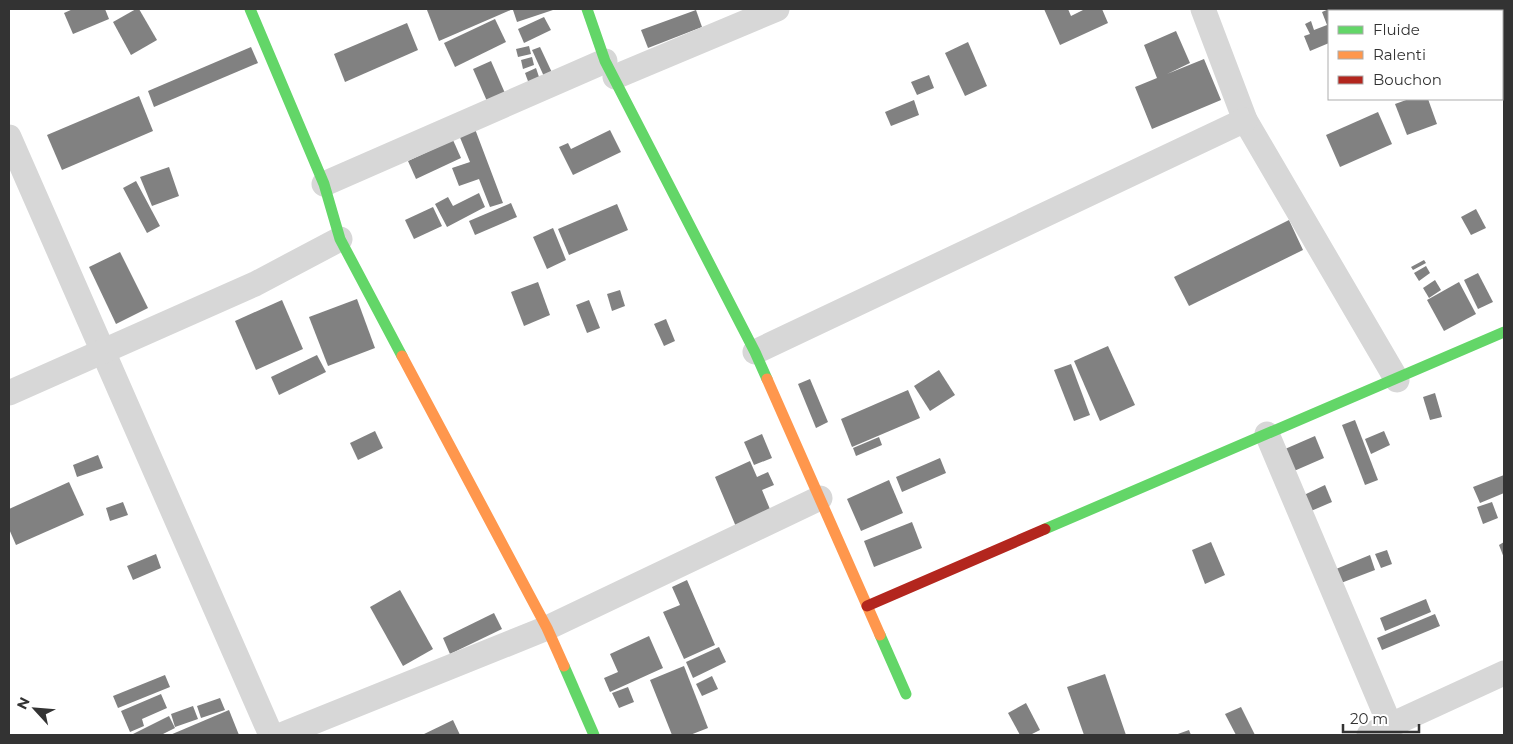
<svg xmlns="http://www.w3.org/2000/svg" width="1513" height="744" font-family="Montserrat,sans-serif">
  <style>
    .building { fill: #818181 }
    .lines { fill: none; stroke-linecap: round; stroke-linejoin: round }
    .street { stroke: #d7d7d7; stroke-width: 25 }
    .fast { stroke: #63d668; stroke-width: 11 }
    .slow { stroke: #ff974d; stroke-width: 11 }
    .jam { stroke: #b3261e; stroke-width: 11 }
  </style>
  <rect width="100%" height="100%" fill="#fff"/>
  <!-- building -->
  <g class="building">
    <path d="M73 9H105L109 19 73 34 64 13Z"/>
    <path d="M136 9H139L157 40 131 55 113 22Z"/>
    <path d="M431 9H513L439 41 427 10Z"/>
    <path d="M517 9H552L553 10 517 22 513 10Z"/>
    <path d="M1044 9H1068L1071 16 1085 9H1102L1108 23 1060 45Z"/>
    <path d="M1329 9H1386L1387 11H1329V43L1310 51 1304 36 1310 34 1305 24 1311 21 1314 30 1327 25 1322 12Z"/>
    <path d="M696 10 702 27 648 48 641 30Z"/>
    <path d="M544 17 551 30 524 43 518 29Z"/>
    <path d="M495 19 506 42 455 67 444 43Z"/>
    <path d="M407 23 418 50 345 82 334 54Z"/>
    <path d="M1176 31 1190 63 1167 74 1204 59 1221 100 1152 129 1135 87 1157 78 1144 45Z"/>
    <path d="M968 42 987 86 965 96 945 53Z"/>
    <path d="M529 46 531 54 518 57 516 49Z"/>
    <path d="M251 47 258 63 154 107 148 91Z"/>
    <path d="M540 47 555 79 547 83 532 50Z"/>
    <path d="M532 57 534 65 523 69 521 60Z"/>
    <path d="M491 61 508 100 490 108 473 69Z"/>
    <path d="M536 68 540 80 529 84 525 73Z"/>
    <path d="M929 75 934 88 917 95 911 82Z"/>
    <path d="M139 96 153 131 62 170 47 135Z"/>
    <path d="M1409 99H1428L1437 124 1407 135 1395 104Z"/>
    <path d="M914 100 919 115 891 126 885 112Z"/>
    <path d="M1378 112 1392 144 1340 167 1326 135Z"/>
    <path d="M475 129 503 203 490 207 479 179 459 186 452 168 470 162 459 135Z"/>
    <path d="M610 130 621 152 573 175 559 147 568 143 571 149Z"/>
    <path d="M453 140 461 158 416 179 408 161Z"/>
    <path d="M169 167 179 196 152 206 140 177Z"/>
    <path d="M136 181 160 226 147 233 123 188Z"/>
    <path d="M479 193 485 207 447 227 435 204 448 197 453 206Z"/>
    <path d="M511 203 517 217 475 235 469 221Z"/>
    <path d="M617 204 628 230 569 255 558 229Z"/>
    <path d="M433 207 442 226 414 239 405 220Z"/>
    <path d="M1476 209 1486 228 1471 235 1461 217Z"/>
    <path d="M1289 220 1303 250 1189 306 1174 277Z"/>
    <path d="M553 228 566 260 547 269 533 237Z"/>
    <path d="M120 252 148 308 116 324 89 267Z"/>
    <path d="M1424 260 1426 263 1413 270 1411 267Z"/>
    <path d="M1426 266 1430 273 1419 281 1414 273Z"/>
    <path d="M1478 273 1493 302 1478 309 1464 280Z"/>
    <path d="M1435 280 1441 290 1429 298 1423 288Z"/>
    <path d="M538 282 550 315 524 326 511 292Z"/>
    <path d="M1459 282 1476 314 1444 331 1427 300Z"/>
    <path d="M620 290 625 306 612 311 607 294Z"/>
    <path d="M357 299 375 348 328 366 309 317Z"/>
    <path d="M282 300 303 349 256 370 235 321Z"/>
    <path d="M589 300 600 328 587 333 576 305Z"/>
    <path d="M666 319 675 341 664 346 654 324Z"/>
    <path d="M1108 346 1135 405 1100 421 1074 361Z"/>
    <path d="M317 355 326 372 279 395 271 377Z"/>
    <path d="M1071 364 1090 415 1074 421 1054 370Z"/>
    <path d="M939 370 955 395 930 411 914 386Z"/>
    <path d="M810 379 828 422 816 428 798 384Z"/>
    <path d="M908 390 920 418 852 447 841 419Z"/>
    <path d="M1435 393 1442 417 1430 420 1423 397Z"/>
    <path d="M1355 420 1378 480 1365 485 1342 425Z"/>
    <path d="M375 431 383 448 358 460 350 443Z"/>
    <path d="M1384 431 1390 445 1371 454 1365 439Z"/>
    <path d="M762 434 772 458 754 465 744 442Z"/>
    <path d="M1315 436 1324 458 1294 471 1285 449Z"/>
    <path d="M879 437 882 445 856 456 853 448Z"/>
    <path d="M98 455 103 468 77 477 73 465Z"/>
    <path d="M940 458 946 473 902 492 896 477Z"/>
    <path d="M750 461 757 477 768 472 774 485 762 490 772 514 737 529 715 477Z"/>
    <path d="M1504 475V493L1480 503 1473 487Z"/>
    <path d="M889 480 903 513 861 531 847 499Z"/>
    <path d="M69 482 84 515 16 545 9 529V509Z"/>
    <path d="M1325 485 1332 502 1311 511 1304 495Z"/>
    <path d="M123 502 128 515 110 521 106 508Z"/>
    <path d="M1492 502 1498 518 1483 524 1477 507Z"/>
    <path d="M912 522 922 548 874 567 864 541Z"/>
    <path d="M1211 542 1225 575 1205 584 1192 550Z"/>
    <path d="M1504 542V558L1499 545Z"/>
    <path d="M1387 550 1392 564 1381 568 1375 554Z"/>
    <path d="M156 554 161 568 133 580 127 566Z"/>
    <path d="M1370 555 1375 570 1341 583 1336 569Z"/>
    <path d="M687 580 715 645 684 659 663 612 680 605 672 587Z"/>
    <path d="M400 590 433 649 403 666 370 607Z"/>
    <path d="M1426 599 1431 612 1385 631 1380 618Z"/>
    <path d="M494 613 502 629 450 654 443 638Z"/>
    <path d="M1435 614 1440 626 1382 650 1377 638Z"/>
    <path d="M649 636 663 668 610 692 604 678 618 672 610 654Z"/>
    <path d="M719 647 726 662 693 678 686 662Z"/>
    <path d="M684 666 708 728 690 735H672L650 680Z"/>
    <path d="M1105 674 1126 735H1084L1067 687Z"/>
    <path d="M165 675 170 687 118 708 113 696Z"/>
    <path d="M712 676 718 689 702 696 696 684Z"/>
    <path d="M628 687 634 702 619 708 612 693Z"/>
    <path d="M161 694 167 708 142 719 144 726 130 732 121 711Z"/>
    <path d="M220 698 225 710 201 718 197 706Z"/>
    <path d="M1026 703 1040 730 1030 735H1020L1008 713Z"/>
    <path d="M193 706 198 719 175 727 171 714Z"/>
    <path d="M1241 707 1255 735H1236L1225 714Z"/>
    <path d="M229 710 239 735H170Z"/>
    <path d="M169 716 175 728 161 735H131Z"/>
    <path d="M453 720 460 735H422Z"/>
    <path d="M1189 730 1191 735H1175Z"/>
  </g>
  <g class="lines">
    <!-- street -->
    <g class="street">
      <path d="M1203 9 1245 120 1397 380"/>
      <path d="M615 77 777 9"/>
      <path d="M9 137 271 735"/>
      <path d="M324 184 605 61"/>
      <path d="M755 352 1245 120"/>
      <path d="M9 393 255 284 340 239"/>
      <path d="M1267 434 1390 725"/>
      <path d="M281 735 547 628 820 498"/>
      <path d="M1369 735 1504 673"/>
    </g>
    <!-- fast -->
    <g class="fast">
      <path d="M250 9 324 184 340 239 402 356"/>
      <path d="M587 9 605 61 755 352 767 379"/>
      <path d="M1045 529 1504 332"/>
      <path d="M880 635 906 694"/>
      <path d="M564 666 594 735"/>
    </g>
    <!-- slow -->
    <g class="slow">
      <path d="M402 356 547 628 564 666"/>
      <path d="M767 379 880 635"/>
    </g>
    <!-- jam -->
    <path class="jam" d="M867 606 1045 529"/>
  </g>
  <!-- border -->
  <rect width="1513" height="744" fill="none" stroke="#333333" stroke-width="20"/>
  <!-- legend -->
  <rect x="1328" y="10" width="175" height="90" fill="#ffffff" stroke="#adadad"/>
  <rect x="1338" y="26" width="25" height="8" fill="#63d668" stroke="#adadad"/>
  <text x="1373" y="35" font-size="15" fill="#333333">Fluide</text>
  <rect x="1338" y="51" width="25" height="8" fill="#ff974d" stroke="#adadad"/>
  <text x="1373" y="60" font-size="15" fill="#333333">Ralenti</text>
  <rect x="1338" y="76" width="25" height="8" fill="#b3261e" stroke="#adadad"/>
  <text x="1373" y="85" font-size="15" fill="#333333">Bouchon</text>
  <!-- north arrow -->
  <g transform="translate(35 709) rotate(296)" stroke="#ffffff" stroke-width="4" paint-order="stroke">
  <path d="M0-4L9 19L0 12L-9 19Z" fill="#333333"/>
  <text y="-8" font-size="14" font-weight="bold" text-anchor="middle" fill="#333333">N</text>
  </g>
  <!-- scale -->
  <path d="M1343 724v8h76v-8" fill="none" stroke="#333333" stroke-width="2.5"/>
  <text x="1350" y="724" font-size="15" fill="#333333" stroke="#ffffff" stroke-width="4" paint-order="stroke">20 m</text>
</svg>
